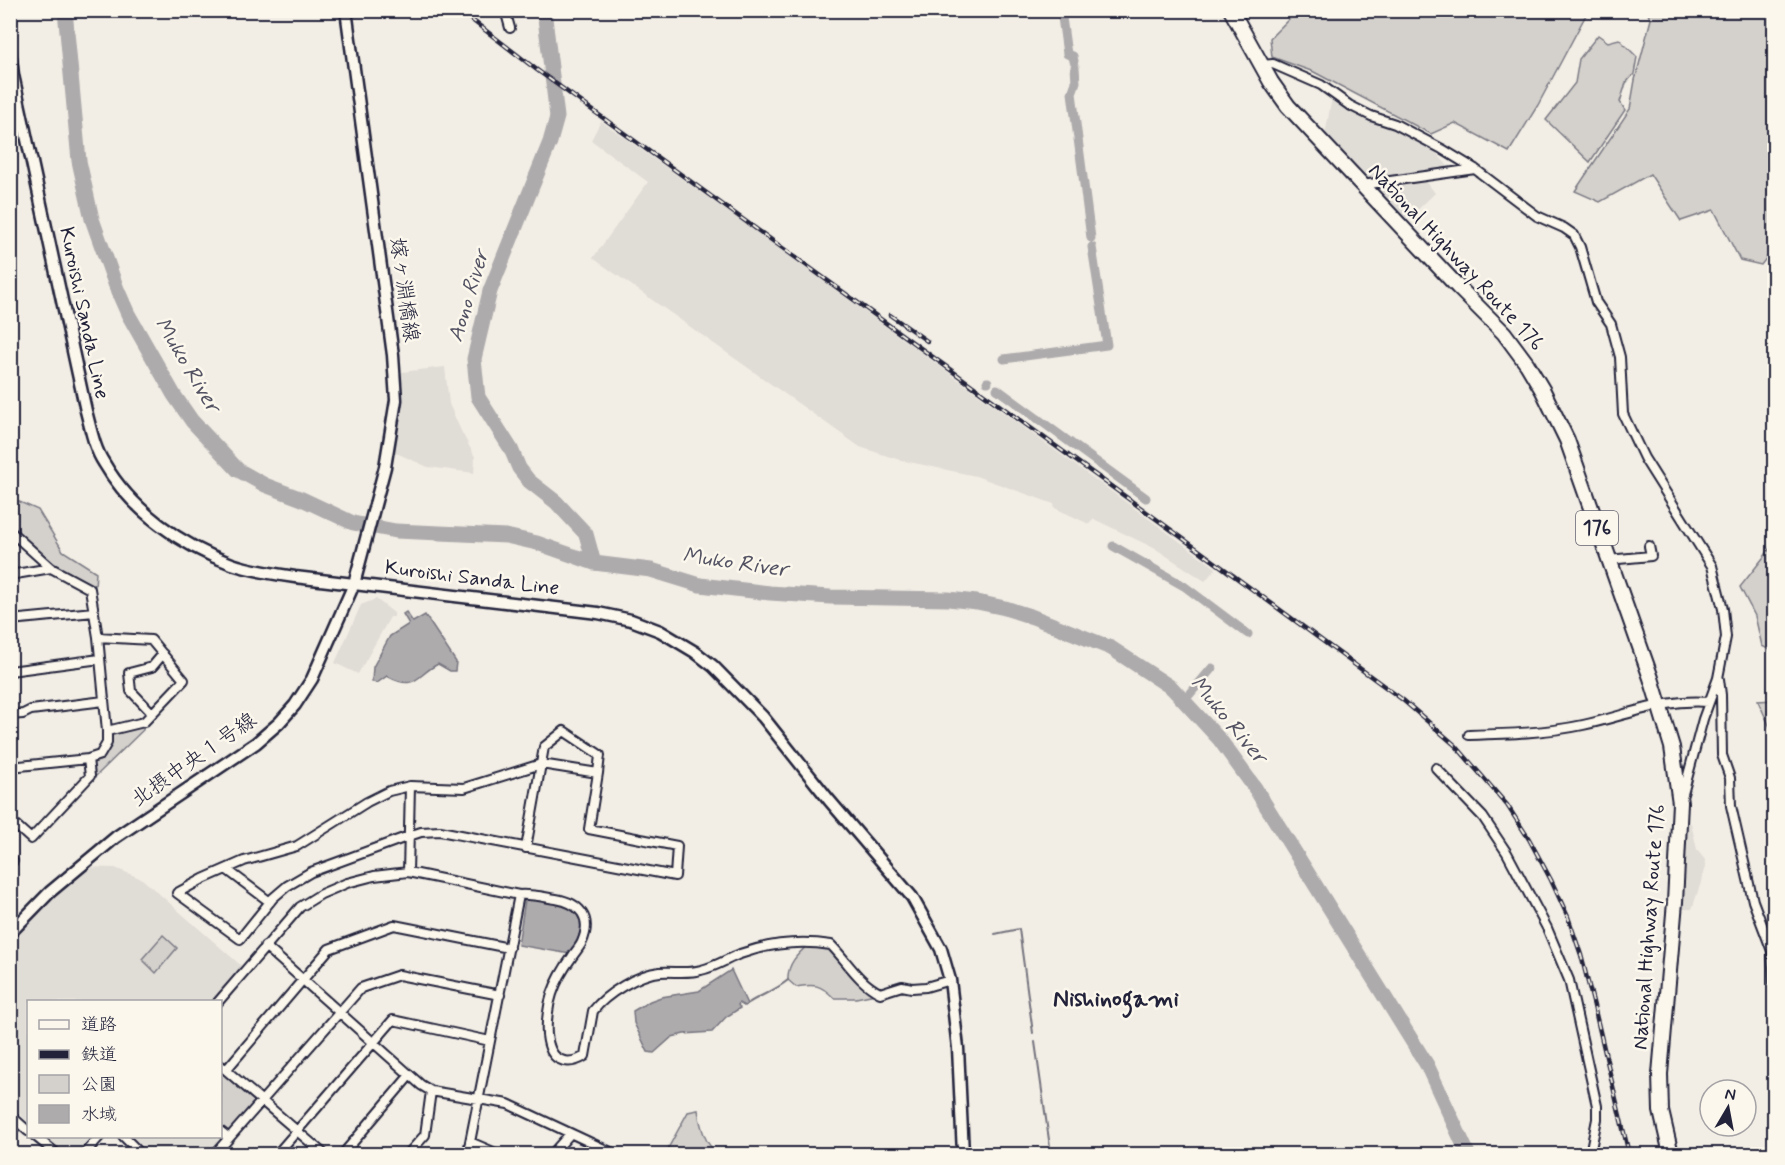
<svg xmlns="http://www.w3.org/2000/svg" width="1785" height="1165" font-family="Mynerve,'Klee One',sans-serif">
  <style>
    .built { fill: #e0dcd6 }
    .green { fill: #d4d1cc; stroke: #7b7a84; stroke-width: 1.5 }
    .water { fill: #aeabad; stroke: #76747f; stroke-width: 1.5 }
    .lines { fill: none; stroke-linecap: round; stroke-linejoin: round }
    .stream { stroke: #76747f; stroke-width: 2 }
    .canal { stroke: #aeabad; stroke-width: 9 }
    .river { stroke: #aeabad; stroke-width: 15 }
    .street-casing { stroke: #22223b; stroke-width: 12 }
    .secondary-casing { stroke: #22223b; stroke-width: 15 }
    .highway-casing { stroke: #22223b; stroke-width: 18 }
    .street { stroke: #fbf7ec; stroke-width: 8 }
    .secondary { stroke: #fbf7ec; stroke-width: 10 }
    .highway { stroke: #fbf7ec; stroke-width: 14 }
    .rail-casing { stroke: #22223b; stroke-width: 4.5 }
    .rail { stroke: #fbf7ec; stroke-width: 2; stroke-dasharray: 7; stroke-linecap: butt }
    .labels { text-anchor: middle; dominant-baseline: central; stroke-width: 5; stroke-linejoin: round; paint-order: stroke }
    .shield { fill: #fbf7ec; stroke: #636270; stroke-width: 1.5 }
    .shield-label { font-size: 20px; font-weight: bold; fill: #22223b }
    .street-label { font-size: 21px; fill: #22223b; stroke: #fbf7ec }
    .water-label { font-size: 22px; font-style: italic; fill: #535263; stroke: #fbf7ec }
    .quarter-label { font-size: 24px; font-weight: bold; fill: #22223b; stroke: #fbf7ec }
  </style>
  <rect width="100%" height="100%" fill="#f2eee5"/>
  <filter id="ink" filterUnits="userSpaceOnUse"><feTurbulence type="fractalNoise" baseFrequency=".0167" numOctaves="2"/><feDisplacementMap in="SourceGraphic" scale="12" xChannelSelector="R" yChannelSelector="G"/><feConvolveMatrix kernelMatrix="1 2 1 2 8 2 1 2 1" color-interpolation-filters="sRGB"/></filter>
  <g filter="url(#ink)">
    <path class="built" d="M 1332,98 L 1345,105 L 1391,125 L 1430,146 L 1447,165 L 1448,171 L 1370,182 L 1325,135 Z
      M 601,121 L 752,229 L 1216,568 L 1205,581 L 1156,549 L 1094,519 L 1089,524 L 1055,508 L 1054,504 L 976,476 L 900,460 L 860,447 L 593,258 L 648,182 L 591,140 Z
      M 1424,179 L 1435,193 L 1407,220 L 1373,186 Z
      M 445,367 L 449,404 L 461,431 L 475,457 L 474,473 L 428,467 L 394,452 L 401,402 L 402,372 Z
      M 376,599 L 394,613 L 394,617 L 390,617 L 358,674 L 335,663 L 361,605 Z
      M 1688,822 L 1691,823 L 1697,850 L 1705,860 L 1706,867 L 1692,909 L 1682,909 Z
      M 80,867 L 115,868 L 142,879 L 245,969 L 218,1001 L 28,1002 L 28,1122 L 11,1105 L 10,944 L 37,906 Z
      M 215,1136 L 220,1140 L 207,1154 L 153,1154 L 132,1137 Z
      M 45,1137 L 96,1137 L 74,1154 L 65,1154 Z"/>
    <path class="green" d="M 1301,11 L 1301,10 L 1588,11 L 1538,105 L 1509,152 L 1455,123 L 1431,134 L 1314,72 L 1272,57 L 1270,38 L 1295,13 Z
      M 1646,11 L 1774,11 L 1774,248 L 1761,265 L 1740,260 L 1714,210 L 1681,221 L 1650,174 L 1600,202 L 1575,191 L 1630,109 L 1635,80 L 1651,19 Z
      M 1598,35 L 1608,42 L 1619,39 L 1637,57 L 1634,74 L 1626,83 L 1620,102 L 1625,110 L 1590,162 L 1546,120 L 1575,83 L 1579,59 Z
      M 10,493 L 15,500 L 38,510 L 63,551 L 96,572 L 95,587 L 53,563 L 11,526 Z
      M 1774,541 L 1774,652 L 1762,646 L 1755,616 L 1740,587 L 1767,553 Z
      M 1774,700 L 1774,736 L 1758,701 Z
      M 144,725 L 143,730 L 95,777 L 92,776 L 91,761 L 101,757 L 109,732 Z
      M 163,935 L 177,948 L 156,973 L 142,959 Z
      M 811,942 L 831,945 L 880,993 L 856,998 L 834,998 C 820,984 815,984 796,987 L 788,980 C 787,963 799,953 811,942 Z
      M 220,1070 L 262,1101 L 229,1138 L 221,1131 Z
      M 698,1110 C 699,1121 704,1139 711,1147 C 713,1150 716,1152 717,1154 L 665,1154 L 688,1112 Z"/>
    <path class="water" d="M 406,612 L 413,622 L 425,615 L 456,662 L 455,671 L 450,671 L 438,664 C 416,675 417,692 387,676 L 377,683 L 372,682 L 373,667 L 390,636 L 409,624 L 403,614 Z
      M 530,897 C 542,900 557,900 568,905 C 590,915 580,939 570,954 L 518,945 L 525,900 Z
      M 731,970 L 747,1004 L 744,1006 L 739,1003 L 738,1005 L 740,1008 L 726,1017 L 712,1032 L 684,1034 L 672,1037 L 654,1053 L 648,1052 L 634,1023 L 633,1011 L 650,1001 L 661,997 L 699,991 Z"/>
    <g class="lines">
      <path class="stream" d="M 995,934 L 1019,929 L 1033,1033
        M 747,1004 C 760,995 775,991 788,980
        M 1035,1042 L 1051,1154"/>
      <path class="canal" d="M 1061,10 L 1067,54 L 1073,56 L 1074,61
        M 1075,67 L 1076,82 L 1072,93 L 1091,238
        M 1004,359 L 1107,345 L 1092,247
        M 987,382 L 988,382
        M 997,389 L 1146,498
        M 1113,546 L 1184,586 L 1248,634
        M 1184,701 L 1212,668"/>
      <path class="river" d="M 65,10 L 79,161 L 92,219 L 117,289 L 128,314 L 174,395 L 192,421 L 238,470 L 265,485 L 302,499 L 353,523 L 396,531 L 506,536 L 537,543 L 594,563 L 651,570 L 700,585 L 770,593 L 830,597 L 948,599 L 977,602 L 1005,608 L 1033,617 L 1111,648 L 1172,688 L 1220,740 L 1255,788 L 1427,1065 L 1468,1154
        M 544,10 L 557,117 L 550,142 L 490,291 L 474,359 L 478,397 L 511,449 L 519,468 L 529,481 L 556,502 L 586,534 L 594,563"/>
      <g class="street-casing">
        <path id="street" d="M 505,10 L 510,28
          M 1261,65 L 1273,64 L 1321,85 L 1349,105 L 1371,116 L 1395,124 L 1442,149 L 1475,169 L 1537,216 L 1564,228 L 1574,235 L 1580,247 L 1596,302 L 1611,324 L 1620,357 L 1623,414 L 1644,458 L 1712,566 L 1723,609 L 1726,637 L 1718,678 L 1703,719 L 1683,794
          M 1362,185 L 1475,169
          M 10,531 L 51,568 L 90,589 L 98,637 L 151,640 L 184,680 L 144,722 L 107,731 L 107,743 L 100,755 L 88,759 L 90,776 L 31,839 L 10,820
          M 1608,560 L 1651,556 L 1649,546
          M 10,575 L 51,568
          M 10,620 L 94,612
          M 98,637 L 107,731
          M 10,671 L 100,659
          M 1719,679 L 1721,695 L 1722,755 L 1730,778 L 1731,806 L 1753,901 L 1772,951 L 1774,983
          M 152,713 L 131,691 L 129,673 L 152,667 L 163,654
          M 10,715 L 23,714 L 31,710 L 104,701
          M 1469,735 C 1507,734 1546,733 1583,725 C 1626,716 1663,698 1709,702
          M 541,764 L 598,773 L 589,829 L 677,846 L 675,876 L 440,831 L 421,832 L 409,836 L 311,872 L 287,886 L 273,898 L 240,939 L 177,893 L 203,879 L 244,861 L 297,846 L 367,802 L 389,791 L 410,786 L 464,788 Z
          M 10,767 L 88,759
          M 1436,768 L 1483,817 L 1507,853 L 1547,928 L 1569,980 L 1597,1106 L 1597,1119 L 1590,1154
          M 526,848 L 544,747 L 564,731 L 600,755 L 598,773
          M 10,859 L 13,861 L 10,864
          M 226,869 L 270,902
          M 408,872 L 410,786
          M 519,895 C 532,894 543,897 556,899 C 579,903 593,917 582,942 C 580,947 575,952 572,957 C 564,968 556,982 552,994 C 548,1006 546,1023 547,1035 C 548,1044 551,1055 559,1059 C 568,1064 577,1061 585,1056 L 593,1011 C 606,994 638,974 660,972 C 673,971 688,974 701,970 C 715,967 727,959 740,954 C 771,943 799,940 831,945 C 848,962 858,982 880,993 L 902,986 L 912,988 L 926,987 L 950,980
          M 265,946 L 421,1085 L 431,1091 L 508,1104 L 615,1154
          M 218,1002 L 300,907 L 321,894 L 347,883 L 374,876 L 408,872 L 519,895 L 469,1147 L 466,1154
          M 220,1065 L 324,1154
          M 226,1070 L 329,949 L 394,925 L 509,948
          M 10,1115 L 28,1131
          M 220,1131 L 229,1138
          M 35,1136 L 57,1154
          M 123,1136 L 141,1154
          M 470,1142 L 498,1154
          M 84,1154 L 100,1136
          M 215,1154 L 361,988 L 399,975 L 500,995
          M 277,1154 L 393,1020 L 490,1041
          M 343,1154 L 410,1075
          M 408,1154 L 425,1135 L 431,1091
          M 552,1154 L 570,1134"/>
      </g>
      <g class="secondary-casing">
        <path id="secondary" d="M 10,51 L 13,75 L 86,411 C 91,429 94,448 104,463 C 131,510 182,546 232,564 C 253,571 274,574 295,577 L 598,613 L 631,620 L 660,631 L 695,652 L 713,666 L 763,717 L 829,800 L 912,897 L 941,949 L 950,980 L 958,1048 L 963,1154
          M 10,933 L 50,892 L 116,837 L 256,743 L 279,723 L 295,705 L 312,679 L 354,584 L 385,467 L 396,400 L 393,355 L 346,10"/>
      </g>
      <g class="highway-casing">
        <path id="highway" d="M 1231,10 L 1271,82 L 1288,106 L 1458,287 L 1504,333 L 1527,364 L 1543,391 L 1567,440 L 1651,678 L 1672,747 L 1680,803 L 1675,902 L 1660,1074 L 1661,1111 L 1671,1154"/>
      </g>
      <use href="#street" class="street"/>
      <use href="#secondary" class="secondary"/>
      <use href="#highway" class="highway"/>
      <g class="rail-casing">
        <path id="rail" d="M 459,10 L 537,70 L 1170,529 L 1403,700 L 1456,746 L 1507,805 L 1529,839 L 1551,880 L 1568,917 L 1581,955 L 1593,1002 L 1629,1154
          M 890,315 L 927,341"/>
      </g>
      <use href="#rail" class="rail"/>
    </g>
  </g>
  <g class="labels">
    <rect class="shield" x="1576" y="511" width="42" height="34" rx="4.5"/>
    <g class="shield-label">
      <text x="1597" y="528">176</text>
    </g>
    <g class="street-label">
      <text transform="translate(1456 257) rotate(47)">National Highway Route 176</text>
      <text transform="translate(404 290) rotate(82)">嫁ヶ淵橋線</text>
      <text transform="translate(84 313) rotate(78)">Kuroishi Sanda Line</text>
      <text transform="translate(472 578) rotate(7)">Kuroishi Sanda Line</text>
      <text transform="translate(194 760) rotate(-35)">北摂中央１号線</text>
      <text transform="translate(1649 927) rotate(-86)">National Highway Route 176</text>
    </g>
    <g class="water-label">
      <text transform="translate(469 296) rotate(-73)">Aono River</text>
      <text transform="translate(187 365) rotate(59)">Muko River</text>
      <text transform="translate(735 563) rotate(8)">Muko River</text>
      <text transform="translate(1228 720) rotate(50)">Muko River</text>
    </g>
    <g class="quarter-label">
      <text x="1116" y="999">Nishinogami</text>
    </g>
  </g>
  <rect width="1785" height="1165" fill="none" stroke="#fbf7ec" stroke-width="36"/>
  <rect x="18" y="18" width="1749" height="1129" fill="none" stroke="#22223b" stroke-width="2" filter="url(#ink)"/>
  <rect x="27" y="1000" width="195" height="138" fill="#fbf7ec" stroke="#a4a2a5" stroke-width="1.5"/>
  <rect x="39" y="1020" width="30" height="9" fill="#fbf7ec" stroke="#a4a2a5" stroke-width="1.5"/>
  <text x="81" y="1030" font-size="18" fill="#22223b">道路</text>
  <rect x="39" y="1050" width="30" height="9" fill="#22223b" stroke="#a4a2a5" stroke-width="1.5"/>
  <text x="81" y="1060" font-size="18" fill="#22223b">鉄道</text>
  <rect x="39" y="1075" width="30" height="18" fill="#d4d1cc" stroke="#a4a2a5" stroke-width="1.5"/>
  <text x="81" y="1090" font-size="18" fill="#22223b">公園</text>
  <rect x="39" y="1105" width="30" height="18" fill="#aeabad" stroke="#a4a2a5" stroke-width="1.5"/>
  <text x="81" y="1120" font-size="18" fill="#22223b">水域</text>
  <g transform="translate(1728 1108) rotate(10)"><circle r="28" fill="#fbf7ec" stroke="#a4a2a5" stroke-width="1.5"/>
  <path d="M0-4.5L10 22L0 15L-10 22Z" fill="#22223b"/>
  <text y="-9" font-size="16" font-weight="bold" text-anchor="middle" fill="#22223b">N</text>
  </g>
</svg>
